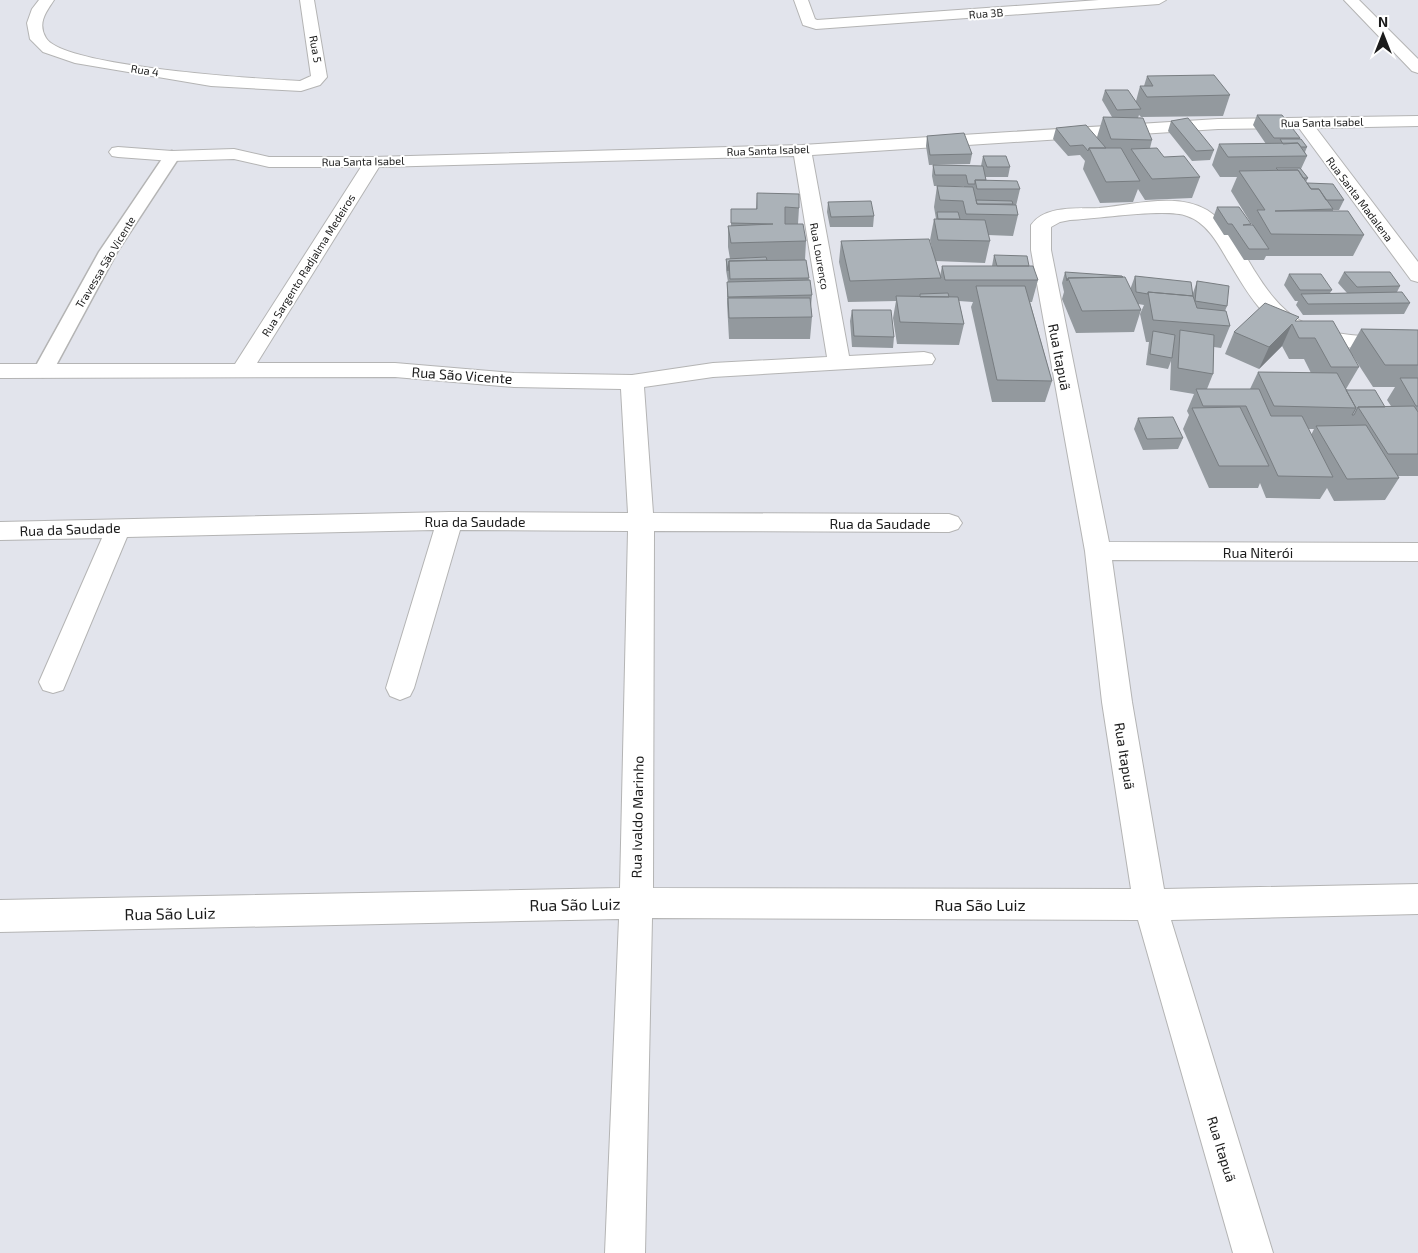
<svg xmlns="http://www.w3.org/2000/svg" width="1418" height="1253" font-family="'Exo 2',sans-serif">
  <style>
    .lines { fill: none; stroke-linecap: round; stroke-linejoin: round }
    .service-casing { stroke: #b4b4b4; stroke-width: 3 }
    .minor-casing { stroke: #b4b4b4; stroke-width: 2 }
    .service { fill: #fff; fill-rule: evenodd }
    .minor { fill: #fff; fill-rule: evenodd }
    .wall { fill: #93999e; fill-rule: evenodd }
    .shaded-wall { fill: #787d81 }
    .building { fill: #abb2b8; stroke: #787d81 }
    .labels { text-anchor: middle; dominant-baseline: central; stroke-width: 4; stroke-linejoin: round; paint-order: stroke }
    .far-street-label { font-size: 11px; fill: #1b1b1b; stroke: #fff }
    .street-label { font-size: 14px; fill: #1b1b1b; stroke: #fff }
    .near-street-label { font-size: 16px; fill: #1b1b1b; stroke: #fff }
  </style>
  <rect width="100%" height="100%" fill="#e2e4ec"/>
  <g class="lines">
    <g class="service-casing">
      <path id="service" d="M 172,151 L 180,156 L 117,252 L 53,371 L 50,375 L 43,377 L 36,375 L 33,371 L 99,252 L 166,153 Z"/>
    </g>
    <g class="minor-casing">
      <path id="minor" d="M 39,0 L 54,0 C 46,12 37,23 46,38 C 63,67 261,79 300,81 L 311,76 L 300,0 L 314,0 L 327,77 L 320,85 L 301,91 L 211,86 L 75,63 L 43,52 L 30,39 L 27,23 L 32,9 Z
        M 794,0 L 808,0 L 815,19 L 817,20 L 1099,0 L 1166,0 L 1159,4 L 816,29 L 803,25 Z
        M 1344,0 L 1359,0 L 1418,59 L 1418,73 L 1412,71 Z
        M 1418,116 L 1418,126 L 1316,128 L 1418,262 L 1418,282 L 1411,280 L 1299,128 L 1218,129 L 812,155 L 849,356 L 924,352 L 932,354 L 935,359 L 932,364 L 713,377 L 644,387 L 653,513 L 949,514 L 958,517 L 962,523 L 958,529 L 949,532 L 654,531 L 653,888 L 1131,889 L 1102,702 L 1085,551 L 1031,250 L 1031,225 C 1045,205 1077,209 1099,208 C 1132,205 1177,192 1207,210 C 1228,223 1242,250 1254,270 C 1266,289 1279,308 1299,320 C 1335,340 1378,336 1418,336 L 1418,348 C 1366,349 1303,353 1264,313 C 1249,297 1239,278 1227,259 C 1218,243 1206,222 1187,216 C 1166,208 1097,219 1070,220 L 1060,222 L 1051,227 L 1051,250 L 1109,542 L 1418,543 L 1418,561 L 1112,560 L 1132,702 L 1164,889 L 1418,884 L 1418,914 L 1171,920 L 1273,1253 L 1233,1253 L 1138,920 L 652,918 L 645,1253 L 605,1253 L 619,919 L 0,932 L 0,900 L 620,888 L 628,531 L 460,530 L 414,688 L 410,696 L 400,700 L 390,696 L 386,688 L 434,530 L 127,537 L 63,690 L 53,693 L 43,690 L 39,682 L 102,538 L 0,540 L 0,522 L 450,512 L 628,513 L 621,389 L 514,387 L 395,377 L 0,378 L 0,364 L 235,364 L 361,167 L 269,167 L 234,159 L 172,161 L 118,157 L 112,156 L 109,152 L 112,148 L 118,147 L 172,151 L 234,149 L 269,157 L 373,157 L 802,145 L 1218,119 ZM 794,156 L 827,357 L 713,363 L 632,375 L 514,373 L 395,363 L 257,363 L 379,167 Z"/>
    </g>
    <use href="#service" class="service"/>
    <use href="#minor" class="minor"/>
  </g>
  <path class="wall" d="M 1147,76 L 1230,95 L 1223,116 L 1141,117 L 1139,115 L 1138,118 L 1152,140 L 1150,148 L 1164,157 L 1200,177 L 1192,198 L 1145,200 L 1138,189 L 1133,202 L 1100,203 L 1083,169 L 1085,161 L 1080,155 L 1068,156 L 1053,139 L 1056,128 L 1098,139 L 1097,137 L 1103,117 L 1112,117 L 1102,100 L 1105,90 L 1136,101 L 1140,86 L 1144,86 Z
    M 1257,115 L 1300,138 L 1300,139 L 1307,147 L 1305,152 L 1307,156 L 1301,169 L 1308,178 L 1306,182 L 1307,183 L 1344,200 L 1339,210 L 1333,210 L 1333,211 L 1364,235 L 1353,256 L 1266,256 L 1264,260 L 1244,260 L 1228,235 L 1224,235 L 1213,218 L 1217,207 L 1251,224 L 1250,225 L 1252,225 L 1231,191 L 1237,177 L 1220,177 L 1212,165 L 1219,144 L 1266,144 L 1253,125 Z
    M 1171,121 L 1214,150 L 1210,160 L 1192,161 L 1168,131 Z
    M 927,136 L 972,154 L 970,164 L 929,165 L 926,146 Z
    M 983,156 L 1010,167 L 1008,177 L 986,177 L 986,180 L 1020,189 L 1016,206 L 1018,215 L 1013,236 L 988,235 L 990,241 L 985,263 L 936,261 L 940,276 L 942,266 L 992,266 L 994,255 L 1029,266 L 1038,280 L 1032,302 L 1030,302 L 1052,381 L 1045,402 L 992,402 L 971,307 L 973,302 L 959,301 L 964,324 L 959,345 L 897,344 L 893,318 L 896,301 L 848,302 L 839,262 L 841,241 L 932,248 L 930,240 L 934,219 L 936,219 L 934,207 L 937,186 L 964,187 L 964,186 L 934,186 L 932,176 L 933,165 L 981,166 Z
    M 757,193 L 799,208 L 798,224 L 806,241 L 805,260 L 812,295 L 811,307 L 812,317 L 810,339 L 729,339 L 727,303 L 727,282 L 728,282 L 726,270 L 726,259 L 730,259 L 728,247 L 728,226 L 731,226 L 731,209 L 756,209 Z
    M 828,202 L 874,216 L 873,227 L 830,227 L 827,212 Z
    M 1065,272 L 1131,289 L 1131,287 L 1135,276 L 1193,293 L 1197,281 L 1227,306 L 1225,311 L 1230,326 L 1221,348 L 1214,347 L 1213,374 L 1207,389 L 1250,389 L 1258,372 L 1311,373 L 1304,359 L 1289,359 L 1282,346 L 1259,369 L 1225,354 L 1234,332 L 1297,321 L 1359,367 L 1346,389 L 1385,407 L 1391,406 L 1387,400 L 1395,387 L 1373,387 L 1349,350 L 1361,329 L 1418,330 L 1418,476 L 1398,476 L 1399,478 L 1385,500 L 1334,501 L 1327,488 L 1320,499 L 1266,498 L 1260,483 L 1258,488 L 1209,488 L 1183,429 L 1189,415 L 1187,411 L 1194,394 L 1170,390 L 1171,361 L 1168,369 L 1146,365 L 1149,342 L 1146,342 L 1140,314 L 1144,305 L 1138,304 L 1141,310 L 1134,332 L 1076,333 L 1062,299 L 1064,292 L 1062,283 ZM 1309,429 L 1314,429 L 1311,435 Z
    M 1344,272 L 1400,286 L 1397,292 L 1410,303 L 1404,314 L 1303,315 L 1296,305 L 1298,301 L 1295,301 L 1284,285 L 1289,274 L 1332,290 L 1330,293 L 1347,293 L 1338,283 Z
    M 852,310 L 894,337 L 893,348 L 852,347 L 850,321 Z
    M 1138,418 L 1183,438 L 1178,449 L 1143,450 L 1134,429 Z"/>
  <path class="shaded-wall" d="M 1292,324 L 1282,346 L 1259,369 L 1269,347 Z"/>
  <path class="building" d="M 1214,75 L 1230,95 L 1147,97 L 1140,86 L 1153,86 L 1147,76 Z
    M 1105,90 L 1128,90 L 1141,109 L 1117,110 Z
    M 1257,115 L 1282,115 L 1300,138 L 1274,138 Z
    M 1103,117 L 1143,118 L 1152,140 L 1111,139 Z
    M 1188,118 L 1214,150 L 1196,151 L 1171,121 Z
    M 1086,125 L 1106,148 L 1089,148 L 1088,151 L 1083,145 L 1070,146 L 1056,128 Z
    M 964,133 L 972,154 L 930,155 L 927,136 Z
    M 1280,139 L 1301,139 L 1307,147 L 1301,147 L 1298,143 L 1283,144 Z
    M 1298,143 L 1307,156 L 1228,157 L 1219,144 Z
    M 1089,148 L 1121,148 L 1140,181 L 1106,182 Z
    M 1157,148 L 1164,157 L 1184,156 L 1200,177 L 1152,179 L 1131,149 Z
    M 983,156 L 1006,156 L 1010,167 L 987,167 Z
    M 933,165 L 983,166 L 986,180 L 975,180 L 975,184 L 968,184 L 966,175 L 935,175 Z
    M 1276,168 L 1300,168 L 1308,178 L 1303,178 L 1298,170 L 1278,170 Z
    M 1298,170 L 1311,189 L 1319,189 L 1333,209 L 1275,211 L 1348,211 L 1364,235 L 1271,234 L 1257,210 L 1265,210 L 1239,171 Z
    M 975,180 L 1017,181 L 1020,189 L 977,189 Z
    M 1307,183 L 1333,184 L 1344,200 L 1326,200 L 1319,189 L 1311,189 Z
    M 937,186 L 973,187 L 977,204 L 1016,205 L 1018,215 L 966,214 L 963,201 L 940,200 Z
    M 757,193 L 799,194 L 799,208 L 785,207 L 785,224 L 803,224 L 806,241 L 731,243 L 728,226 L 773,224 L 731,223 L 731,209 L 757,209 Z
    M 976,200 L 1012,201 L 1013,204 L 977,204 Z
    M 871,201 L 874,216 L 831,217 L 828,202 Z
    M 1217,207 L 1239,207 L 1251,224 L 1243,225 L 1253,225 L 1269,249 L 1249,249 L 1232,224 L 1228,224 Z
    M 937,212 L 958,212 L 960,219 L 938,219 Z
    M 934,219 L 985,220 L 990,241 L 938,240 Z
    M 929,239 L 941,278 L 850,281 L 841,241 Z
    M 994,255 L 1027,256 L 1029,266 L 997,266 Z
    M 766,257 L 767,260 L 729,261 L 728,271 L 726,259 Z
    M 806,260 L 809,278 L 730,279 L 729,261 Z
    M 942,266 L 1033,266 L 1038,280 L 945,280 Z
    M 1065,272 L 1122,276 L 1123,277 L 1068,278 L 1067,281 Z
    M 1344,272 L 1390,272 L 1400,286 L 1357,287 Z
    M 1289,274 L 1321,274 L 1332,290 L 1300,290 Z
    M 1135,276 L 1191,282 L 1193,296 L 1148,292 L 1148,294 L 1136,292 Z
    M 1125,277 L 1141,310 L 1082,311 L 1068,278 Z
    M 810,280 L 812,295 L 728,297 L 727,282 Z
    M 1197,281 L 1229,286 L 1227,306 L 1195,301 Z
    M 976,286 L 1025,286 L 1052,381 L 997,380 Z
    M 1148,292 L 1193,296 L 1197,308 L 1226,311 L 1230,326 L 1153,320 Z
    M 1402,292 L 1410,303 L 1308,304 L 1301,294 Z
    M 948,293 L 949,297 L 920,297 L 920,294 Z
    M 896,296 L 958,297 L 964,324 L 900,322 Z
    M 728,298 L 810,298 L 812,317 L 729,318 Z
    M 1265,303 L 1299,317 L 1295,321 L 1333,321 L 1359,367 L 1331,367 L 1315,338 L 1299,338 L 1292,324 L 1269,347 L 1234,332 Z
    M 852,310 L 891,310 L 894,337 L 854,336 Z
    M 1361,329 L 1418,330 L 1418,365 L 1385,365 Z
    M 1180,330 L 1214,335 L 1213,374 L 1178,368 Z
    M 1153,331 L 1175,335 L 1172,358 L 1150,354 Z
    M 1258,372 L 1337,373 L 1356,408 L 1274,406 Z
    M 1400,378 L 1418,378 L 1418,406 L 1416,406 Z
    M 1196,389 L 1259,389 L 1271,416 L 1302,416 L 1333,477 L 1278,476 L 1246,406 L 1203,406 Z
    M 1346,390 L 1375,390 L 1385,407 L 1358,407 L 1354,415 L 1352,415 L 1356,408 Z
    M 1414,406 L 1418,412 L 1418,454 L 1388,454 L 1358,407 Z
    M 1240,407 L 1269,466 L 1219,466 L 1192,408 Z
    M 1173,417 L 1183,438 L 1147,439 L 1138,418 Z
    M 1366,425 L 1399,478 L 1347,479 L 1316,426 Z"/>
  <g class="labels">
    <g class="far-street-label">
      <text transform="translate(986 13) rotate(-4)">Rua 3B</text>
      <text transform="translate(316 49) rotate(80)">Rua 5</text>
      <text transform="translate(145 70) rotate(9)">Rua 4</text>
      <text transform="translate(1322 122) rotate(-1)">Rua Santa Isabel</text>
      <text transform="translate(768 150) rotate(-2)">Rua Santa Isabel</text>
      <text transform="translate(363 161) rotate(-1)">Rua Santa Isabel</text>
      <text transform="translate(1360 199) rotate(53)">Rua Santa Madalena</text>
      <text transform="translate(820 256) rotate(80)">Rua Lourenço</text>
      <text transform="translate(105 262) rotate(-59)">Travessa São Vicente</text>
      <text transform="translate(308 265) rotate(-58)">Rua Sargento Radjalma Medeiros</text>
    </g>
    <g class="street-label">
      <text transform="translate(1060 357) rotate(79)">Rua Itapuã</text>
      <text transform="translate(462 375) rotate(4)">Rua São Vicente</text>
      <text x="475" y="521">Rua da Saudade</text>
      <text x="880" y="523">Rua da Saudade</text>
      <text transform="translate(70 529) rotate(-2)">Rua da Saudade</text>
      <text x="1258" y="552">Rua Niterói</text>
      <text transform="translate(1125 756) rotate(81)">Rua Itapuã</text>
      <text transform="translate(637 817) rotate(-89)">Rua Ivaldo Marinho</text>
      <text transform="translate(1222 1149) rotate(73)">Rua Itapuã</text>
    </g>
    <g class="near-street-label">
      <text transform="translate(575 904) rotate(-1)">Rua São Luiz</text>
      <text x="980" y="904">Rua São Luiz</text>
      <text transform="translate(170 913) rotate(-1)">Rua São Luiz</text>
    </g>
  </g>
  <g transform="translate(1383 35)" stroke="#ffffff" stroke-width="4" paint-order="stroke">
  <path d="M0-4L9 19L0 12L-9 19Z" fill="#1b1b1b"/>
  <text y="-8" font-size="14" font-weight="bold" text-anchor="middle" fill="#1b1b1b">N</text>
  </g>
</svg>
